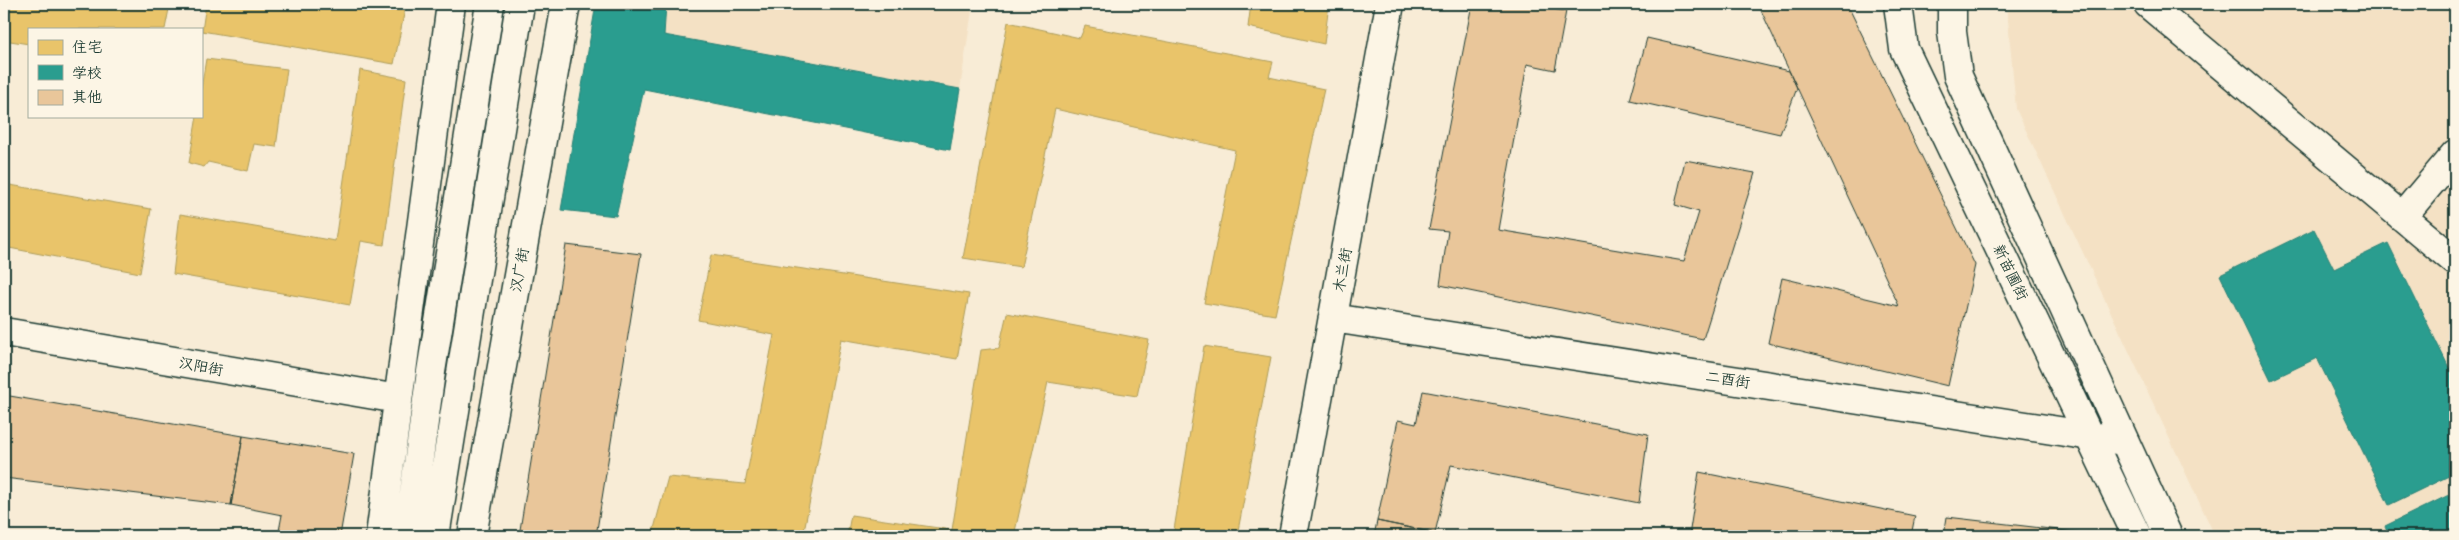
<svg xmlns="http://www.w3.org/2000/svg" width="2459" height="540" font-family="'Patrick Hand','LXGW WenKai TC',sans-serif">
  <style>
    .built { fill: #f4e1c4 }
    .homes { fill: #e9c46a; stroke: #ac9c5a }
    .schools { fill: #2a9d8f; stroke: #278074 }
    .building { fill: #e9c69a; stroke: #1f3d34 }
    .lines { fill: none; stroke-linecap: round; stroke-linejoin: round }
    .minor-casing { stroke: #1f3d34; stroke-width: 31 }
    .tertiary-casing { stroke: #1f3d34; stroke-width: 31 }
    .secondary-casing { stroke: #1f3d34; stroke-width: 31 }
    .minor { stroke: #fcf5e5; stroke-width: 28 }
    .tertiary { stroke: #fcf5e5; stroke-width: 28 }
    .secondary { stroke: #fcf5e5; stroke-width: 28 }
    .labels { text-anchor: middle; dominant-baseline: central; stroke-width: 5; stroke-linejoin: round; paint-order: stroke }
    .street-label { font-size: 15px; fill: #1f3d34; stroke: #fcf5e5 }
  </style>
  <rect width="100%" height="100%" fill="#f8ecd6"/>
  <filter id="ink" filterUnits="userSpaceOnUse"><feTurbulence type="fractalNoise" baseFrequency=".02" numOctaves="2"/><feDisplacementMap in="SourceGraphic" scale="10" xChannelSelector="R" yChannelSelector="G"/><feConvolveMatrix kernelMatrix="1 2 1 2 8 2 1 2 1" color-interpolation-filters="sRGB"/></filter>
  <g filter="url(#ink)">
    <path class="built" d="M 666,4 L 973,4 L 960,89 L 664,35 Z
      M 2012,4 L 2455,4 L 2455,536 L 2215,536 L 2016,109 L 2007,9 Z"/>
    <path class="homes" d="M 4,4 L 170,4 L 165,29 L 29,29 L 29,44 L 4,40 Z
      M 206,4 L 406,4 L 394,64 L 202,31 Z
      M 1251,4 L 1329,4 L 1324,44 L 1248,27 Z
      M 1008,22 L 1080,38 L 1085,26 L 1273,62 L 1269,77 L 1324,89 L 1275,315 L 1204,303 L 1235,150 L 1055,109 L 1021,267 L 963,258 Z
      M 206,59 L 287,69 L 276,147 L 254,144 L 248,171 L 208,162 L 204,167 L 189,163 L 197,116 L 201,116 L 201,89 Z
      M 360,70 L 406,79 L 384,245 L 361,241 L 350,305 L 173,274 L 180,214 L 335,241 Z
      M 4,184 L 151,209 L 140,273 L 4,247 Z
      M 711,255 L 969,294 L 957,359 L 841,339 L 803,536 L 652,536 L 668,477 L 745,484 L 774,335 L 698,320 Z
      M 1007,313 L 1149,340 L 1137,396 L 1048,382 L 1014,536 L 847,536 L 851,515 L 952,530 L 981,350 L 999,348 Z
      M 1204,346 L 1271,357 L 1237,536 L 1173,536 Z"/>
    <path class="schools" d="M 596,4 L 666,4 L 664,35 L 960,89 L 950,150 L 644,89 L 616,216 L 561,210 Z
      M 2314,229 L 2334,269 L 2388,243 L 2455,380 L 2455,473 L 2389,505 L 2317,358 L 2271,380 L 2220,275 Z
      M 2455,492 L 2455,536 L 2390,536 L 2385,526 Z"/>
    <path class="building" d="M 1472,4 L 1514,4 L 1566,11 L 1555,70 L 1527,64 L 1498,230 L 1684,261 L 1699,212 L 1675,205 L 1685,160 L 1755,173 L 1703,339 L 1440,285 L 1448,231 L 1429,229 Z
      M 1758,4 L 1847,4 L 1975,265 L 1948,386 L 1768,343 L 1782,278 L 1899,306 Z
      M 1647,38 L 1789,71 L 1797,88 L 1780,134 L 1630,100 Z
      M 566,245 L 641,254 L 596,536 L 519,536 Z
      M 1423,391 L 1648,434 L 1639,503 L 1451,465 L 1435,533 L 1377,521 L 1398,420 L 1416,424 Z
      M 4,395 L 243,436 L 231,505 L 4,478 Z
      M 243,436 L 354,454 L 340,536 L 278,536 L 282,515 L 231,505 Z
      M 1699,472 L 1915,516 L 1911,536 L 1689,536 Z
      M 1947,517 L 2093,534 L 2094,536 L 1944,536 Z
      M 1377,521 L 1435,533 L 1435,536 L 1374,536 Z"/>
    <g class="lines">
      <g class="minor-casing">
        <path id="minor" d="M 2148,4 L 2455,261
          M 2402,217 L 2455,154"/>
      </g>
      <g class="tertiary-casing">
        <path id="tertiary" d="M 1333,318 L 2123,441
          M 4,332 L 398,399
          M 380,536 L 451,4
          M 408,536 L 431,372 L 490,4
          M 435,536 L 520,4
          M 472,536 L 566,4
          M 1293,536 L 1390,4"/>
      </g>
      <g class="secondary-casing">
        <path id="secondary" d="M 1898,4 L 1904,49 L 2137,536
          M 1952,4 L 1952,32 L 1958,76 L 2168,536"/>
      </g>
      <use href="#minor" class="minor"/>
      <use href="#tertiary" class="tertiary"/>
      <use href="#secondary" class="secondary"/>
    </g>
  </g>
  <g class="labels">
    <g class="street-label">
      <text transform="translate(519 270) rotate(-80)">汉广街</text>
      <text transform="translate(1342 270) rotate(-80)">木兰街</text>
      <text transform="translate(2011 272) rotate(64)">新苗圃街</text>
      <text transform="translate(201 366) rotate(10)">汉阳街</text>
      <text transform="translate(1728 379) rotate(9)">二酉街</text>
    </g>
  </g>
  <rect width="2459" height="540" fill="none" stroke="#fcf5e5" stroke-width="20"/>
  <rect x="10" y="10" width="2439" height="520" fill="none" stroke="#1f3d34" stroke-width="2" filter="url(#ink)"/>
  <rect x="28" y="28" width="175" height="90" fill="#fcf5e5" stroke="#a4ab9e"/>
  <rect x="38" y="40" width="25" height="15" fill="#e9c46a" stroke="#a4ab9e"/>
  <text x="72" y="52" font-size="15" fill="#1f3d34">住宅</text>
  <rect x="38" y="65" width="25" height="15" fill="#2a9d8f" stroke="#a4ab9e"/>
  <text x="72" y="78" font-size="15" fill="#1f3d34">学校</text>
  <rect x="38" y="90" width="25" height="15" fill="#e9c69a" stroke="#a4ab9e"/>
  <text x="72" y="102" font-size="15" fill="#1f3d34">其他</text>
</svg>
